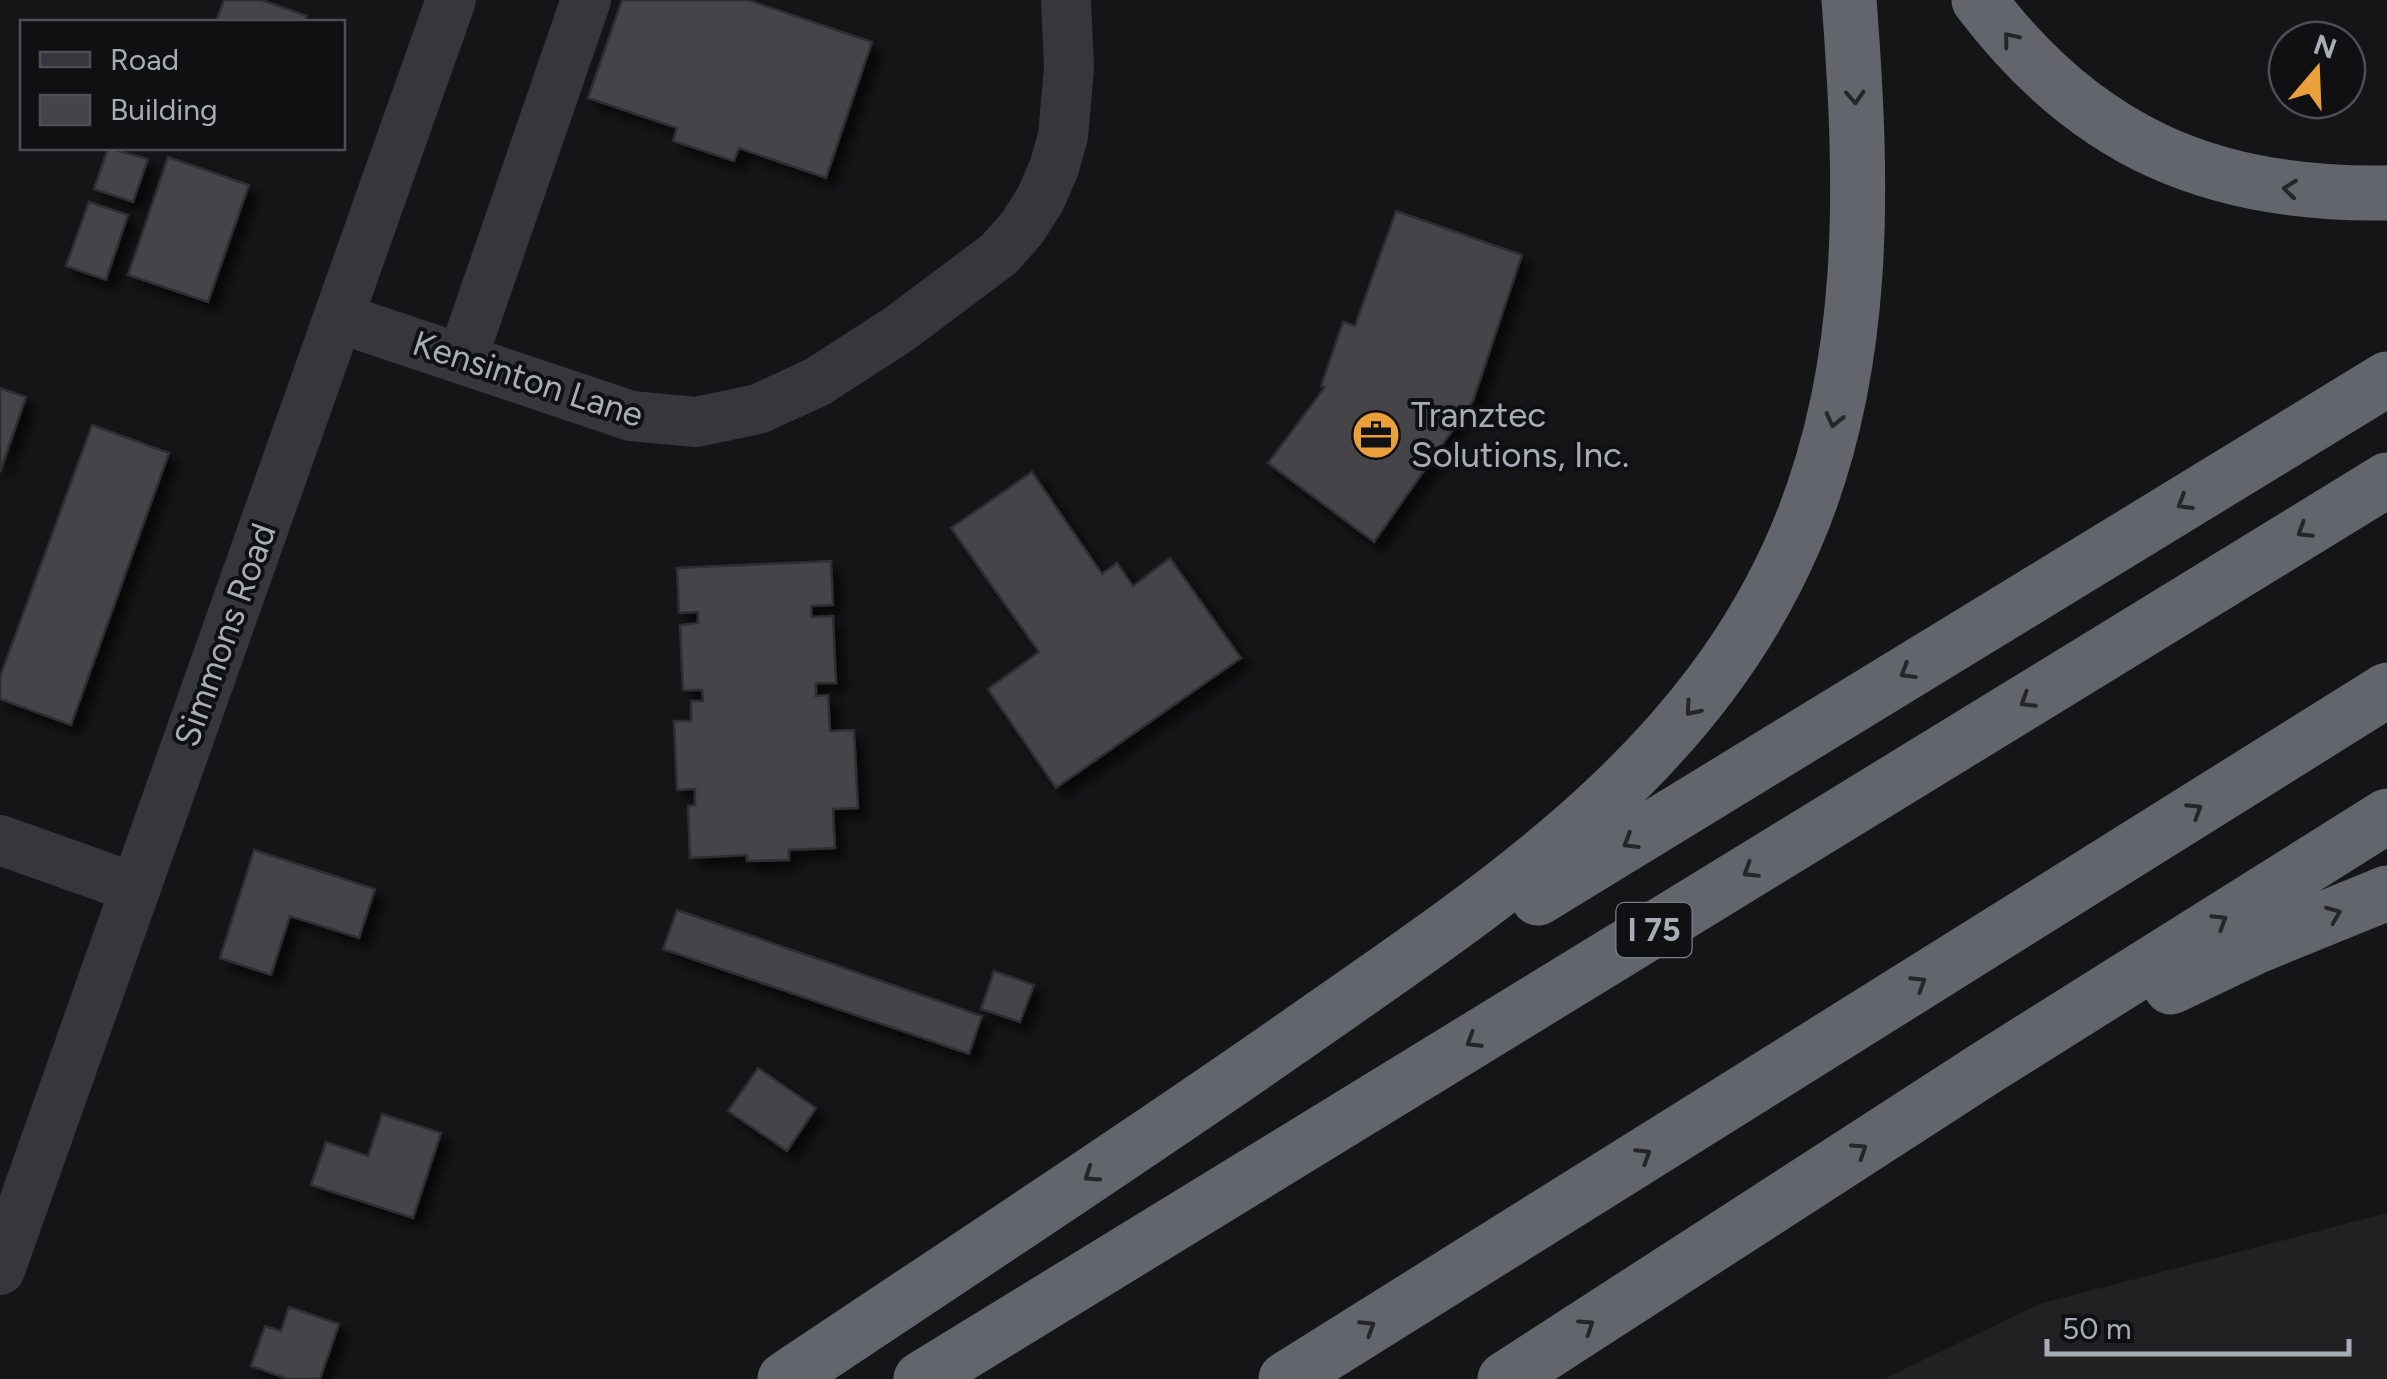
<svg xmlns="http://www.w3.org/2000/svg" width="2387" height="1379" font-family="Figtree,sans-serif">
  <style>
    .built { fill: #212124 }
    .building { fill: #44454a; stroke: #2f2f33; stroke-width: 2.5; filter: url(#shadow) }
    .lines { fill: none; stroke-linecap: round; stroke-linejoin: round }
    .minor { stroke: #36373c; stroke-width: 50 }
    .highway { stroke: #62666c; stroke-width: 55 }
    .oneway { stroke: #242628 }
    .labels { text-anchor: middle; dominant-baseline: central; stroke-width: 8; stroke-linejoin: round; paint-order: stroke }
    .shield { fill: #101012; stroke: #7a7e85; stroke-width: 2.5 }
    .shield-label { font-size: 32px; font-weight: bold; fill: #a7adb6 }
    .street-label { font-size: 35px; fill: #a7adb6; stroke: #101012 }
    .poi-label { font-size: 35px; fill: #a7adb6; stroke: #101012; text-anchor: start }
  </style>
  <defs>
    <filter id="shadow"><feDropShadow dx="9" dy="9" stdDeviation="5" flood-color="#0009"/></filter>
  </defs>
  <rect width="100%" height="100%" fill="#151517"/>
  <path class="built" d="M 2387,1213 L 2387,1379 L 1884,1379 L 2039,1304 Z"/>
  <path class="building" d="M 224,0 L 261,0 L 307,16 L 304,22 L 216,22 Z
    M 622,0 L 748,0 L 872,42 L 826,178 L 739,148 L 734,161 L 673,141 L 677,128 L 588,98 Z
    M 108,148 L 148,159 L 133,202 L 94,189 Z
    M 168,157 L 249,185 L 208,302 L 128,275 Z
    M 89,202 L 128,215 L 106,280 L 66,266 Z
    M 1396,211 L 1522,255 L 1473,401 L 1374,542 L 1268,463 L 1325,387 L 1321,386 L 1343,322 L 1355,326 Z
    M 0,388 L 26,397 L 0,472 Z
    M 92,425 L 169,453 L 71,725 L 0,699 L 0,677 Z
    M 1032,472 L 1102,574 L 1117,563 L 1133,586 L 1170,558 L 1241,658 L 1056,788 L 988,689 L 1039,652 L 951,528 Z
    M 831,561 L 833,605 L 811,606 L 812,617 L 833,616 L 836,683 L 816,683 L 816,696 L 828,695 L 830,731 L 854,730 L 858,808 L 833,809 L 835,848 L 789,850 L 789,860 L 747,861 L 747,855 L 690,858 L 688,806 L 695,805 L 695,789 L 677,790 L 674,721 L 691,721 L 691,701 L 703,701 L 702,690 L 683,690 L 680,625 L 698,623 L 698,612 L 679,613 L 677,568 Z
    M 254,850 L 375,889 L 359,938 L 290,916 L 271,975 L 220,958 Z
    M 677,910 L 982,1016 L 969,1054 L 663,949 Z
    M 994,971 L 1034,985 L 1020,1022 L 981,1009 Z
    M 758,1068 L 816,1108 L 787,1151 L 728,1111 Z
    M 382,1114 L 441,1133 L 413,1218 L 311,1185 L 326,1142 L 368,1156 Z
    M 289,1307 L 339,1324 L 320,1379 L 288,1379 L 251,1366 L 265,1326 L 281,1331 Z"/>
  <g class="lines">
    <path class="minor" d="M 339,318 L 631,416 L 696,422 L 758,409 L 817,382 L 899,329 L 999,254 L 1022,228 L 1040,200 L 1054,168 L 1063,136 L 1069,68 L 1066,0
      M 462,359 L 586,0
      M 0,840 L 135,888
      M 0,1270 L 451,0"/>
    <path class="highway" d="M 1979,0 C 2086,142 2212,196 2387,193
      M 1538,898 L 2387,379
      M 2171,987 L 2257,946 L 2387,893
      M 785,1379 C 952,1267 1121,1157 1286,1042 C 1485,902 1695,772 1795,539 C 1869,368 1863,182 1849,0
      M 921,1379 L 2387,480
      M 1286,1379 L 2387,690
      M 1505,1379 L 1989,1066 L 2387,816"/>
  </g>
  <defs><path id="oneway-chevron" d="M-2-3.5L2.5 0L-2 3.5" fill="none" stroke-width="1.6" stroke-linecap="round" stroke-linejoin="round" transform="scale(2.5)"/></defs>
  <g class="oneway">
    <use href="#oneway-chevron" transform="translate(2010 39) rotate(-129)"/>
    <use href="#oneway-chevron" transform="translate(1855 97) rotate(87)"/>
    <use href="#oneway-chevron" transform="translate(2290 189) rotate(-174)"/>
    <use href="#oneway-chevron" transform="translate(1834 420) rotate(103)"/>
    <use href="#oneway-chevron" transform="translate(2184 503) rotate(149)"/>
    <use href="#oneway-chevron" transform="translate(2304 531) rotate(148)"/>
    <use href="#oneway-chevron" transform="translate(1907 672) rotate(149)"/>
    <use href="#oneway-chevron" transform="translate(2027 701) rotate(148)"/>
    <use href="#oneway-chevron" transform="translate(1692 709) rotate(130)"/>
    <use href="#oneway-chevron" transform="translate(2195 810) rotate(-32)"/>
    <use href="#oneway-chevron" transform="translate(1630 842) rotate(149)"/>
    <use href="#oneway-chevron" transform="translate(1750 871) rotate(148)"/>
    <use href="#oneway-chevron" transform="translate(2334 914) rotate(-22)"/>
    <use href="#oneway-chevron" transform="translate(2220 921) rotate(-32)"/>
    <use href="#oneway-chevron" transform="translate(1919 983) rotate(-32)"/>
    <use href="#oneway-chevron" transform="translate(1473 1041) rotate(148)"/>
    <use href="#oneway-chevron" transform="translate(1860 1150) rotate(-33)"/>
    <use href="#oneway-chevron" transform="translate(1644 1155) rotate(-32)"/>
    <use href="#oneway-chevron" transform="translate(1091 1175) rotate(146)"/>
    <use href="#oneway-chevron" transform="translate(1587 1326) rotate(-33)"/>
    <use href="#oneway-chevron" transform="translate(1368 1327) rotate(-32)"/>
  </g>
  <defs>
    <g id="office-disc" transform="scale(2.5)"><circle r="9.5" fill="#eaa03a" stroke="#101012"/><path d="M-6-3h4V-5.5h4V-3h4V5H-6ZM-1-4.5V-3h2v-1.5ZM-6 0V1H6V0Z" fill="#111"/></g>
  </defs>
  <g fill-rule="evenodd">
    <use href="#office-disc" x="1376" y="435"/>
  </g>
  <g class="labels">
    <rect class="shield" x="1616.5" y="903" width="75" height="54" rx="8"/>
    <g class="shield-label">
      <text x="1654" y="930">I 75</text>
    </g>
    <g class="street-label">
      <text transform="translate(528 379) rotate(18)">Kensinton Lane</text>
      <text transform="translate(225 635) rotate(-70)">Simmons Road</text>
    </g>
    <g class="poi-label">
      <text x="1411" y="415">Tranztec<tspan x="1411" dy="40">Solutions, Inc.</tspan></text>
    </g>
  </g>
  <rect x="20" y="20" width="325" height="130" fill="#101012" stroke="#4c4f54" stroke-width="2.5"/>
  <rect x="40" y="52" width="50" height="15" fill="#36373c" stroke="#4c4f54" stroke-width="2.5"/>
  <text x="110" y="70" font-size="30" fill="#a7adb6">Road</text>
  <rect x="40" y="95" width="50" height="30" fill="#44454a" stroke="#4c4f54" stroke-width="2.5"/>
  <text x="110" y="120" font-size="30" fill="#a7adb6">Building</text>
  <g transform="translate(2317 70) rotate(19)"><circle r="48" fill="#101012" stroke="#4c4f54" stroke-width="2.5"/>
  <path d="M0-8L18 38L0 25L-18 38Z" fill="#eaa03a"/>
  <text y="-15" font-size="28" font-weight="bold" text-anchor="middle" fill="#a7adb6">N</text>
  </g>
  <path d="M2047 1339v15h302v-15" fill="none" stroke="#a7adb6" stroke-width="5"/>
  <text x="2062" y="1339" font-size="30" fill="#a7adb6" stroke="#101012" stroke-width="8" paint-order="stroke">50 m</text>
</svg>
